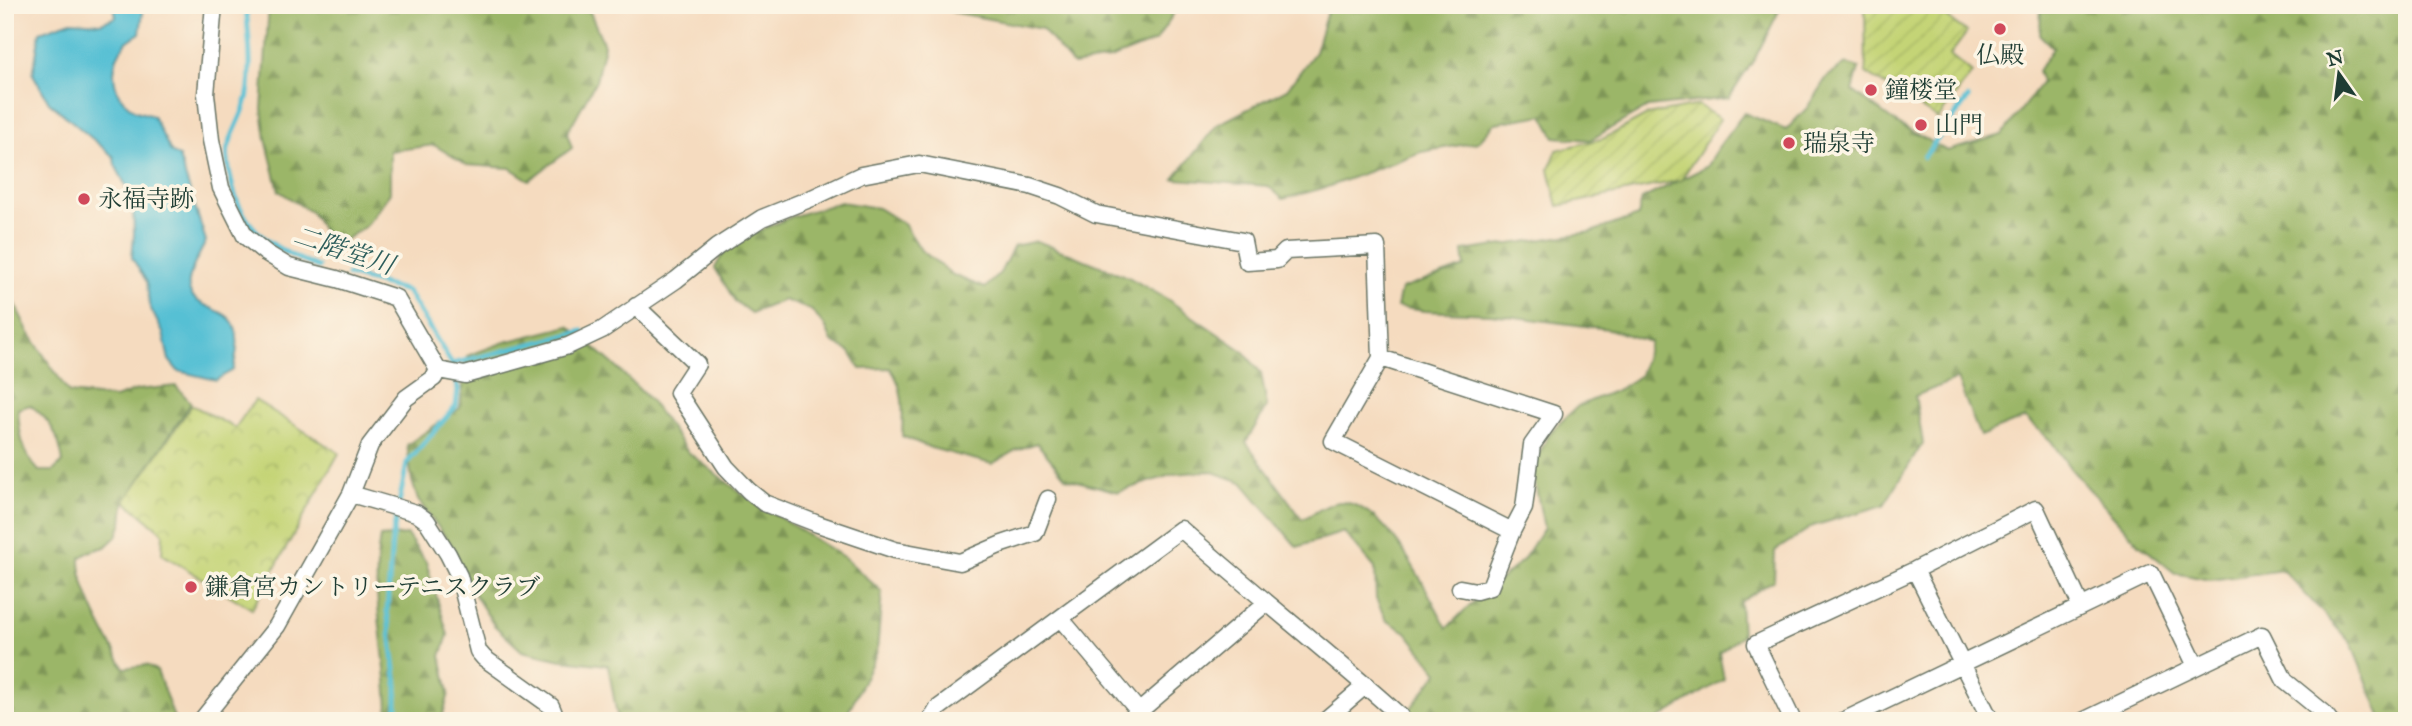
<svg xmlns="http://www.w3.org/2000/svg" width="2412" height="726" font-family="'IM FELL Great Primer','Noto Serif JP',serif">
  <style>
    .forest { fill: url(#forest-firs); stroke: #5d7a4e; stroke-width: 2; fill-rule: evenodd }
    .park { fill: url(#park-crowns); stroke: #728855; stroke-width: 2 }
    .garden { fill: url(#garden-furrows); stroke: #728855; stroke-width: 2 }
    .water { fill: #57c0d4; stroke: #3b7e84; stroke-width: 2 }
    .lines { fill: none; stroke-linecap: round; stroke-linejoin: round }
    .stream { stroke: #57c0d4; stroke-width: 5 }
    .street-casing { stroke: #6a7465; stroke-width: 19 }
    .street { stroke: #fff; stroke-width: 16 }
    .poi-dot { fill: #d1495b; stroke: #fcf5e5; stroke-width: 2.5 }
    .labels { text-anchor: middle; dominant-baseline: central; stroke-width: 7; stroke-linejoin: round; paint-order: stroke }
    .poi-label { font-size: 24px; fill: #1f3d34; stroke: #fcf5e5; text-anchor: start }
    .water-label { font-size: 26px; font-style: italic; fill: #2d5e5c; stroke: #fcf5e5 }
  </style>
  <defs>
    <pattern id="forest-firs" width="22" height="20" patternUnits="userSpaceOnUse" patternTransform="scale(1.75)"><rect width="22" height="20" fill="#9bb667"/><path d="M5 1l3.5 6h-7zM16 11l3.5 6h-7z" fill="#7e9556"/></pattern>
    <pattern id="park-crowns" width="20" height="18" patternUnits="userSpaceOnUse" patternTransform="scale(1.75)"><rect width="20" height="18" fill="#c4d476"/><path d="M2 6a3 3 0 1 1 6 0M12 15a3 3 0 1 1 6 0" fill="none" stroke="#a8b767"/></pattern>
    <pattern id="garden-furrows" width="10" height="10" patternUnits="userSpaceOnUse" patternTransform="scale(1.75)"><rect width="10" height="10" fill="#c4d476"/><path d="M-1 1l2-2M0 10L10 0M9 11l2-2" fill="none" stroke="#a8b767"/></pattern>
  </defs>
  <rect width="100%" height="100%" fill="#fcf5e5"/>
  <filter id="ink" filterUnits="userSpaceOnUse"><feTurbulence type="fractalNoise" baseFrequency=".0143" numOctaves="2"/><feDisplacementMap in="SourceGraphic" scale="14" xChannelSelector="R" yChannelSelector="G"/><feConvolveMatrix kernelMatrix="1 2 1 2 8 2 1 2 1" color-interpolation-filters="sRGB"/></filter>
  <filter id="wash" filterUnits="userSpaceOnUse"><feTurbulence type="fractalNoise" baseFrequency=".00686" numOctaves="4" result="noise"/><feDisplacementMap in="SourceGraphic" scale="28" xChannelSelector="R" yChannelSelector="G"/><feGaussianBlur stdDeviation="1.57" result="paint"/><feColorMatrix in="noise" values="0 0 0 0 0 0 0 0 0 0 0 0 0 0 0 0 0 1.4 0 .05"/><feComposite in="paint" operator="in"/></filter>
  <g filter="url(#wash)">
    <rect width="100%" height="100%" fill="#f5dbbf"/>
    <path class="forest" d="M 269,5 L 587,5 L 604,45 L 596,81 L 567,133 L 572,148 L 529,180 L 510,168 L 467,165 L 434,145 L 390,151 L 390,193 L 366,226 L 343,241 L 328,239 L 312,213 L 279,191 L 266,139 L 262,109 Z
      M 954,5 L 1179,5 L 1156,41 L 1110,59 L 1073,65 L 1042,29 L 952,12 Z
      M 1329,5 L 1782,5 L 1755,58 L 1729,98 L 1648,107 L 1590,140 L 1555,137 L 1543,115 L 1495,123 L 1478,142 L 1421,152 L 1327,187 L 1283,199 L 1268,186 L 1174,179 L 1217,125 L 1287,89 L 1315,52 Z
      M 2041,5 L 2407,5 L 2407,721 L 2383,721 L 2351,643 L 2283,570 L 2210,580 L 2175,573 L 2137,542 L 2071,469 L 2051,441 L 2025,418 L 1980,436 L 1957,379 L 1915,396 L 1923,443 L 1884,505 L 1813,526 L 1775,551 L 1774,580 L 1740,602 L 1742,635 L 1719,653 L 1724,679 L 1655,721 L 1406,721 L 1411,708 L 1438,672 L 1406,632 L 1386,620 L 1376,599 L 1375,568 L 1344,532 L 1297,547 L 1242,482 L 1210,471 L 1174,474 L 1118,492 L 1066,478 L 1037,443 L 1016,450 L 992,464 L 931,448 L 902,436 C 903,412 905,388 890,368 L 860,369 L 850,352 L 832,342 L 825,326 L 811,310 L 784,300 L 751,313 L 735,301 L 715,268 L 728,244 L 791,217 L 841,202 L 878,208 L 904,224 L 921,250 L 953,275 L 985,288 L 1000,273 L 1014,246 L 1037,241 L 1128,277 L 1167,299 L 1243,351 L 1261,373 L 1267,406 L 1246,442 L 1302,519 C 1313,515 1330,501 1342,502 C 1390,506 1426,591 1447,628 L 1470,605 L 1523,560 L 1544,528 L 1532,468 L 1551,431 L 1578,406 L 1619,389 L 1640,375 L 1650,342 L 1609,329 L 1491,314 L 1424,311 L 1397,307 L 1401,289 L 1465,267 L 1463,251 L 1591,232 L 1638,216 L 1642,199 L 1708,166 L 1717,149 L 1744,113 L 1786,130 L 1807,108 L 1827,77 L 1846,64 L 1859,68 L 1853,91 L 1896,123 L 1947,151 L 2002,135 L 2042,82 L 2038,71 L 2053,48 L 2040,35 Z
      M 5,284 L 29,333 L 69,393 L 115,398 L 137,390 L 176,386 L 191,403 L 124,503 L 122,523 L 117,536 L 105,547 L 91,551 L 80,558 C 79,591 108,639 124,668 L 147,665 L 157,671 L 175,721 L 5,721 ZM 30,405 C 51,420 59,436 63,462 L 53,471 L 39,471 C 22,453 19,433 18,409 Z
      M 569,326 L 613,364 L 649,399 L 688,452 L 742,494 L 845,558 L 882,592 L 877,652 L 844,721 L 618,721 L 608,665 L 562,660 L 522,651 L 494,625 L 470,587 L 453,547 L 418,500 L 412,481 L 407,445 L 460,408 L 467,356 L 505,342 Z
      M 407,535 L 426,562 L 448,635 L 441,656 L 449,693 L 441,721 L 388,721 C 389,659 369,598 380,537 Z"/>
    <path class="park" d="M 255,400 L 339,453 L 252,609 L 162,554 L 163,533 L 125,501 L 192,405 L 235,428 Z"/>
    <path class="garden" d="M 1865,5 L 1933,5 L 1932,7 L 1967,32 L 1950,55 L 1972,73 L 1938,119 L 1866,73 Z
      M 1698,105 L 1720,119 L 1681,180 L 1558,206 L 1549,169 L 1557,150 L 1605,138 L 1647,115 Z"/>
    <path class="water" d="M 114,5 L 144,5 L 140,33 C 136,36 129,39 126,43 C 107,65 111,96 136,111 C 141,113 148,114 153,116 L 171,152 L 179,157 L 206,241 C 201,252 193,264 190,276 C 180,311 227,303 235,327 C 240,341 236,356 233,370 L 216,380 L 178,371 L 169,360 L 163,333 L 149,305 L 147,282 L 132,258 L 134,234 L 133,199 L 115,165 L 114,157 L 49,102 L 33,74 L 40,32 L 71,21 L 101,23 L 116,17 Z"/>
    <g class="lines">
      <path class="stream" d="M 246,5 C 248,32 252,60 249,87 C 247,110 234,127 228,148 C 226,157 229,170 231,180 C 241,230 274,250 318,267
        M 1924,157 L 1968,98
        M 348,275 L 407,291 L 452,364 L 458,389 L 456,406 L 407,463 L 392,539 L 387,611 L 397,684 L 397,721
        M 452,364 L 583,331"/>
    </g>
  </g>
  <g filter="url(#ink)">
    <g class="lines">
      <g class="street-casing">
        <path id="street" d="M 214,5 L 206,94 L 211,140 L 221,188 L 245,236 L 266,253 L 289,267 L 337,279 L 396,298 L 438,370
          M 636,306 L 697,364 L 678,393 L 726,467 L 749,491 L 764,503 L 818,524 L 895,550 L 960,562 L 1002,544 L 1035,533 L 1048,499
          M 1381,358 L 1554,414 L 1532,445 L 1524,508 L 1512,531 L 1333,441 Z
          M 438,370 L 465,375 L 568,346 L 602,330 L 676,280 L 717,247 L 762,218 L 812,198 L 861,175 L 919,164 L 1030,186 L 1060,196 L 1096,214 L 1243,241 L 1247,262 L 1277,260 L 1286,251 L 1377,246 L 1381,358
          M 351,494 L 416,513 L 427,521 L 448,554 L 459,576 L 478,651 L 484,658 L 551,706 L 557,721
          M 1915,570 L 1991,721
          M 1460,588 L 1476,591 L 1490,587 L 1512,531
          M 1061,619 L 1147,721
          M 201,721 L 277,626 L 351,494 L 370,445 L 406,398 L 434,378 L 438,370
          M 930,721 L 937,709 L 1181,529 C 1253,593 1329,652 1400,716 L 1400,721
          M 1128,721 L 1266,603
          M 1324,721 L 1366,685
          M 1793,721 L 1756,644 L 1915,570 L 2036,509 L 2081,606
          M 1843,721 L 2151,573 L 2196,666
          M 2083,721 L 2262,635 L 2285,681 L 2323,712 L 2330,721"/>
      </g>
      <use href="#street" class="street"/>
    </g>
  </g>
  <g class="poi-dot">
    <circle cx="2000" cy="29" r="7"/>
    <circle cx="1871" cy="90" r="7"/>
    <circle cx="1921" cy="125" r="7"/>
    <circle cx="1789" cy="143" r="7"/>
    <circle cx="84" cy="199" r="7"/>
    <circle cx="191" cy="587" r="7"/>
  </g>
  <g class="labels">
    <g class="poi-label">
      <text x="2000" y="55" text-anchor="middle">仏殿</text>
      <text x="1885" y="90">鐘楼堂</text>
      <text x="1935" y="125">山門</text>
      <text x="1803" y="143">瑞泉寺</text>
      <text x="98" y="199">永福寺跡</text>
      <text x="205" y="587">鎌倉宮カントリーテニスクラブ</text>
    </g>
    <g class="water-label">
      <text transform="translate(344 250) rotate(18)">二階堂川</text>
    </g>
  </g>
  <rect width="2412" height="726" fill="none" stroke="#fcf5e5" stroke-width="28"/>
  <g transform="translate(2339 74) rotate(346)" stroke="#fcf5e5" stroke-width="5" paint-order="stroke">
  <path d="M0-5L12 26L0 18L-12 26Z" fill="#1f3d34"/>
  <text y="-10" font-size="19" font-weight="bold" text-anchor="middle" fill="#1f3d34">N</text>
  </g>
</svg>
